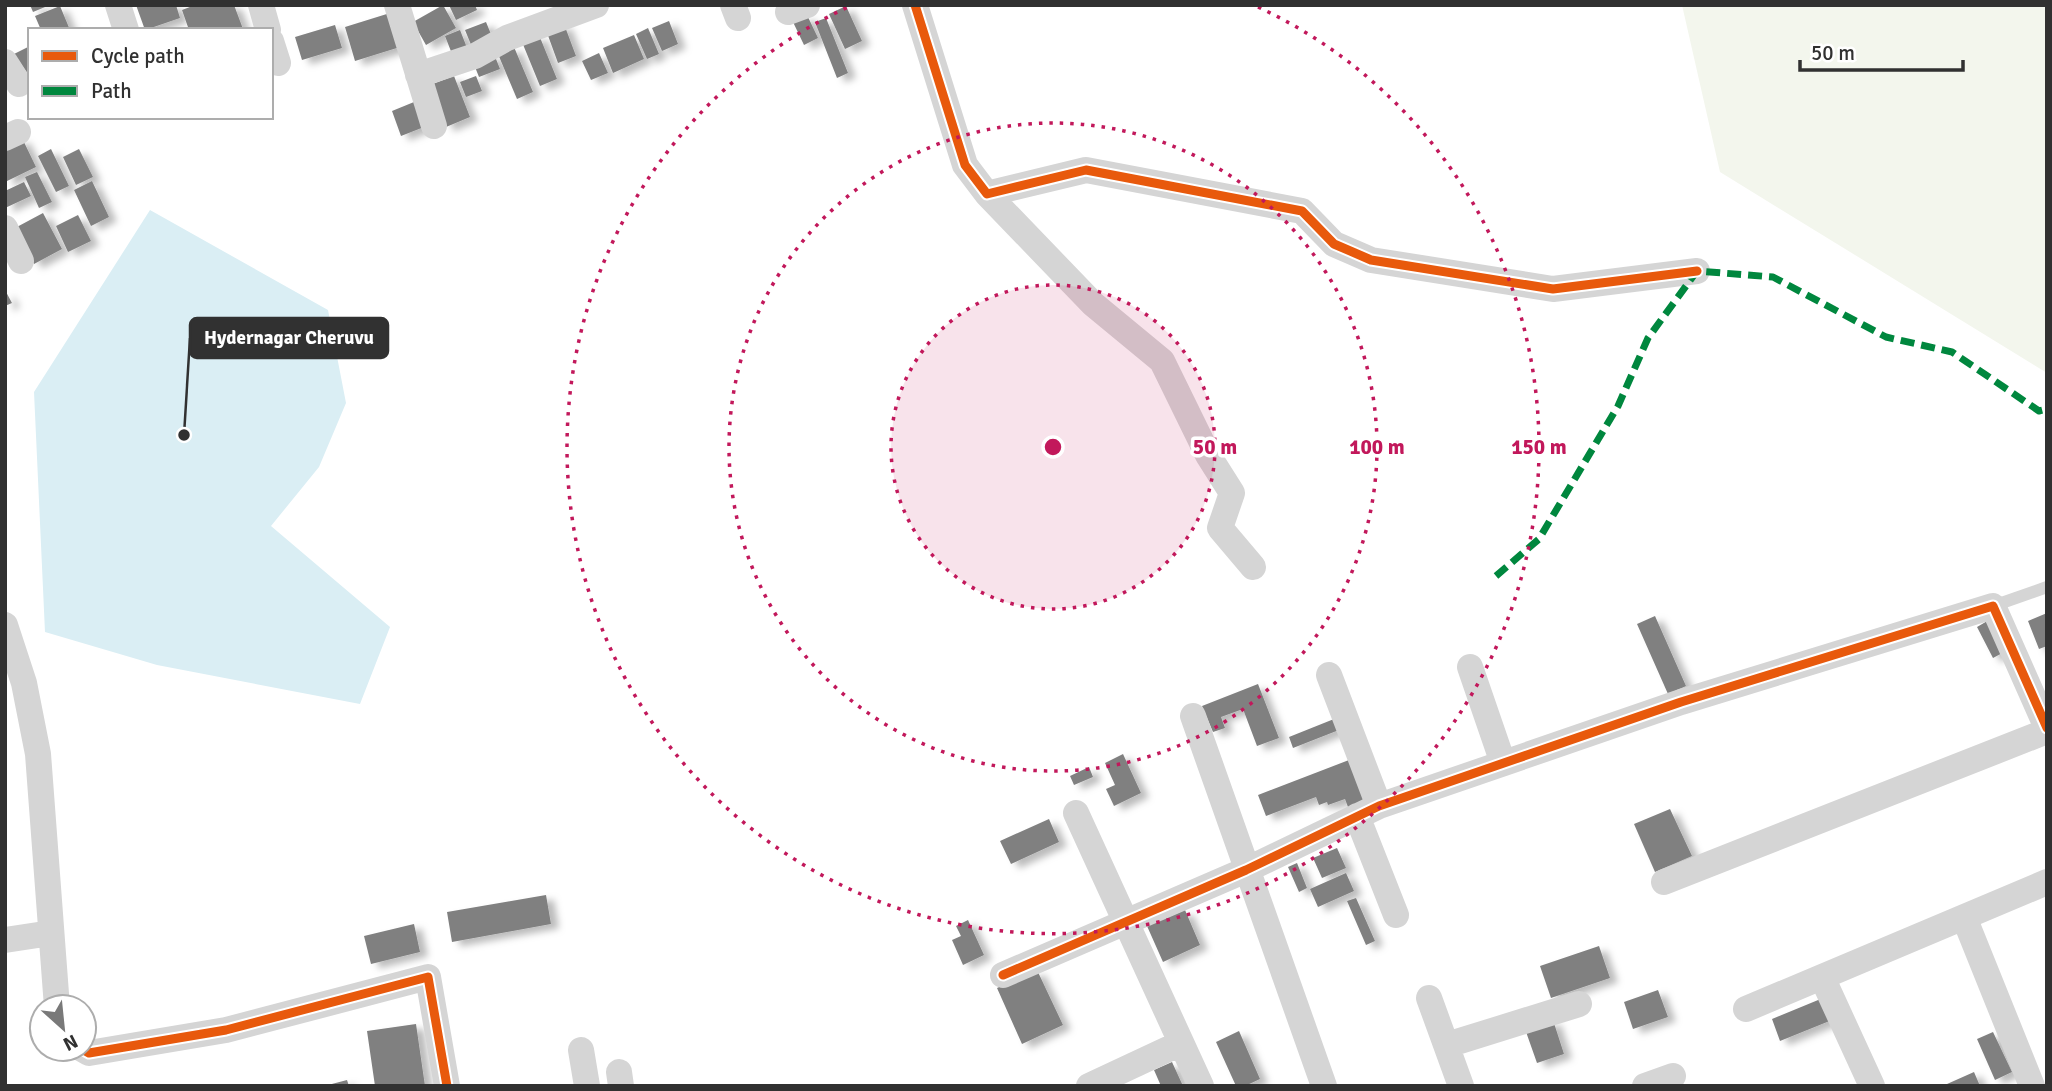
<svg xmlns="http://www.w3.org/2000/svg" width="2052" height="1091" font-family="Signika,sans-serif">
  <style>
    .green { fill: #f3f6ed }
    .water { fill: #daeef4 }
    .building { fill: #808080; filter: url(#shadow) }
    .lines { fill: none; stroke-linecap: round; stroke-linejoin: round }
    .service { stroke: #d5d5d5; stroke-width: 12 }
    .minor { stroke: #d5d5d5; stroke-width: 26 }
    .quiet { stroke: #00873e; stroke-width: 7; stroke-dasharray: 14 7; stroke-linecap: butt }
    .cycleway-casing { stroke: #fff; stroke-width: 13 }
    .cycleway { stroke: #e8590c; stroke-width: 9 }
    .ring { fill: none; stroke: #c2185b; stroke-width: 3.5; stroke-dasharray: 3.5 7 }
    .centre { fill: #c2185b; stroke: #fff; stroke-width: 3.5 }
    .ring-label { font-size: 21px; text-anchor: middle; font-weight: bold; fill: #c2185b; stroke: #fff; stroke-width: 7; stroke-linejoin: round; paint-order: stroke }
    .leader { fill: none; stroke: #313131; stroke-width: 2.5 }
    .callout-dot { fill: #313131; stroke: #fff; stroke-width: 2.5 }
    .callout { fill: #313131; stroke: #313131; stroke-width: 2.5 }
    .callout-label { font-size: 19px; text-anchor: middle; font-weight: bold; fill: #fff }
  </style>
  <defs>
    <filter id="shadow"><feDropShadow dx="8" dy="4.5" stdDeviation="3.5" flood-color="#0004"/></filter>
  </defs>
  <rect width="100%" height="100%" fill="#fff"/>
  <path class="green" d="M 1682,5 L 2047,5 L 2047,373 L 1720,172 Z"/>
  <path class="water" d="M 150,210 L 328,310 L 346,403 L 319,467 L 271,526 L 390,627 L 360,704 L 157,665 L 45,632 L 34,392 Z"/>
  <path class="building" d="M 30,5 L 50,5 L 33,12 Z
    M 136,5 L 176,5 L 180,18 L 145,30 Z
    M 195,5 L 234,5 L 243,29 L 189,30 L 182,10 Z
    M 443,5 L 456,28 L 426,45 L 413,22 Z
    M 449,5 L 475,5 L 477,10 L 456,20 Z
    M 60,6 L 70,30 L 41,30 L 35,16 Z
    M 846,6 L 862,41 L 845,49 L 829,14 Z
    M 390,13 L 400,47 L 355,61 L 345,27 Z
    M 807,15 L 818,38 L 804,45 L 793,22 Z
    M 826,18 L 848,73 L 837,78 L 815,22 Z
    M 669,21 L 678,44 L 662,51 L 652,28 Z
    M 486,22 L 495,44 L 474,52 L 465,30 Z
    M 564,24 L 576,56 L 558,63 L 546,30 Z
    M 335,25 L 342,48 L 302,60 L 295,37 Z
    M 648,28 L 659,54 L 647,59 L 636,34 Z
    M 460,30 L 469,53 L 454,59 L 445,36 Z
    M 539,35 L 557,79 L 540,86 L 522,42 Z
    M 634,35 L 644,59 L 613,73 L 603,48 Z
    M 30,46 L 30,77 L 14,54 Z
    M 514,47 L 533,92 L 517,99 L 498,54 Z
    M 599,53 L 608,73 L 591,80 L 582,61 Z
    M 494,54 L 500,69 L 479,77 L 473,62 Z
    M 454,76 L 470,117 L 446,127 L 430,85 Z
    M 476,76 L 482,91 L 466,97 L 460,82 Z
    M 414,102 L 424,127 L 401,136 L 392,111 Z
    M 22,138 L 36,167 L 5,182 L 5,146 Z
    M 51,149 L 69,186 L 56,192 L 38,156 Z
    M 79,149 L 93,177 L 76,185 L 63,157 Z
    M 37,172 L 52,202 L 39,208 L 25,177 Z
    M 92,181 L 109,217 L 91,226 L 74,190 Z
    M 24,182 L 31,196 L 5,208 L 5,191 Z
    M 43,213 L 62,249 L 34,264 L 15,228 Z
    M 78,215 L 91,241 L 68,252 L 56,226 Z
    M 5,290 L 12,303 L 5,306 Z
    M 2047,613 L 2047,646 L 2039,649 L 2028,621 Z
    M 1655,616 L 1686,686 L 1668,694 L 1637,624 Z
    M 1989,620 L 2006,651 L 1993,658 L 1977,627 Z
    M 1258,684 L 1279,738 L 1257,746 L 1243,709 L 1221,717 L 1225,728 L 1213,732 L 1202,706 Z
    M 1334,719 L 1339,730 L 1293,748 L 1289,737 Z
    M 1123,754 L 1141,793 L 1114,806 L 1106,789 L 1115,785 L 1105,763 Z
    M 1349,760 L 1365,800 L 1348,807 L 1345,799 L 1328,805 L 1327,802 L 1319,805 L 1316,797 L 1266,816 L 1258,795 Z
    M 1089,767 L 1093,777 L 1074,785 L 1070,776 Z
    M 1670,809 L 1692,856 L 1655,872 L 1634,824 Z
    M 1049,819 L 1059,842 L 1011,864 L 1000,841 Z
    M 1337,848 L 1346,868 L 1322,878 L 1313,858 Z
    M 1297,863 L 1307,888 L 1299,892 L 1288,867 Z
    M 1346,873 L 1354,891 L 1318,907 L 1310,889 Z
    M 546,895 L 551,924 L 452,942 L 447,912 Z
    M 1356,898 L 1375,941 L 1366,945 L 1347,901 Z
    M 1185,910 L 1200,945 L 1163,962 L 1147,926 Z
    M 968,920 L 984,955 L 963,965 L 952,940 L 961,936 L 956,926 Z
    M 414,924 L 420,952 L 371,964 L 364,936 Z
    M 1599,946 L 1610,978 L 1551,998 L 1540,966 Z
    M 1037,970 L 1063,1025 L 1022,1044 L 997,988 Z
    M 1658,990 L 1668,1017 L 1633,1029 L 1624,1002 Z
    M 1823,998 L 1832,1020 L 1780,1041 L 1772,1019 Z
    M 1553,1020 L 1564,1054 L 1537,1063 L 1525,1029 Z
    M 416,1024 L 425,1086 L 375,1086 L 367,1031 Z
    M 1239,1031 L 1260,1079 L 1245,1086 L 1236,1086 L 1216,1042 Z
    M 1993,1032 L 2012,1072 L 1995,1080 L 1977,1039 Z
    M 1172,1062 L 1183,1086 L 1161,1086 L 1154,1070 Z
    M 1974,1072 L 1980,1086 L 1948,1086 L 1947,1084 Z
    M 347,1080 L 349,1086 L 329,1086 L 328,1085 Z"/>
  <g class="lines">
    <path class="service" d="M 1993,606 L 2047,587"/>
    <path class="minor" d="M 118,5 L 126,30
      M 261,5 L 268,30
      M 397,5 L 434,126
      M 733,5 L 738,18
      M 915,5 L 965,165 L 987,194 L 1086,170 L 1302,211 L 1334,244 L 1371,260 L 1553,289 L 1697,271
      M 788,12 L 807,5
      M 271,41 L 278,63
      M 5,62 L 19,84
      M 418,75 L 475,56 L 507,38 L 596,5
      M 5,138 L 18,132
      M 987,194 L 1093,304 L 1162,361 L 1208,455 L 1232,493 L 1220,528 L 1253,567
      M 5,228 L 21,261
      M 5,625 L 24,683 L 38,754 L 57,1007
      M 1470,667 L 1503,763
      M 1329,675 L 1379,806
      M 1193,716 L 1324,1086
      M 1076,813 L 1201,1086
      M 1357,816 L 1396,915
      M 1664,882 L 2047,731
      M 1964,917 L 2032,1086
      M 5,940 L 51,933
      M 1003,975 L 1246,870 L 1379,806 L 1681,702 L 1993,606 L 2047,728
      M 1822,977 L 1872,1086
      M 1429,998 L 1461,1086
      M 1746,1009 L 2047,882
      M 1447,1045 L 1579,1004
      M 82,1049 L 89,1053 L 226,1030 L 428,977 L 447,1086
      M 581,1050 L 587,1086
      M 619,1072 L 621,1086
      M 1089,1086 L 1181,1043
      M 1645,1086 L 1673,1076"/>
    <path class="quiet" d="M 1496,576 L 1539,539 L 1618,406 L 1648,338 L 1697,271 L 1773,277 L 1886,337 L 1952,352 L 2039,411 L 2047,409"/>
    <g class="cycleway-casing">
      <path id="cycleway" d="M 915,5 L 965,165 L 987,194 L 1086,170 L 1302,211 L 1334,244 L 1371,260 L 1553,289 L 1697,271
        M 1003,975 L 1246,870 L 1379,806 L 1681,702 L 1993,606 L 2047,728
        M 82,1049 L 89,1053 L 226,1030 L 428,977 L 447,1086"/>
    </g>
    <use href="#cycleway" class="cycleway"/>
  </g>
  <circle cx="1053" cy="447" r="162" fill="#c2185b" fill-opacity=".12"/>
  <g class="ring">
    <circle cx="1053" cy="447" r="162"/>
    <circle cx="1053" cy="447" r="324"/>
    <path d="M1258 7A486 486 0 1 1 848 7"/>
  </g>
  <circle cx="1053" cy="447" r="10" class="centre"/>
  <g class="ring-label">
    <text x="1215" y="454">50 m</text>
    <text x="1377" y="454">100 m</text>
    <text x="1539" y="454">150 m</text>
  </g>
  <path class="leader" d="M184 435L190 338"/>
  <circle class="callout-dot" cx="184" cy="435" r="7"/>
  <rect class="callout" x="190" y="318" width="198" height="40" rx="7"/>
  <g class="callout-label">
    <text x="289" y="344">Hydernagar Cheruvu</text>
  </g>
  <rect width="2052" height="1091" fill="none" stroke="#313131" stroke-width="14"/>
  <rect x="28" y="28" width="245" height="91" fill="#ffffff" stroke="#adadad" stroke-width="2"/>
  <rect x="42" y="51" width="35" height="10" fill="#e8590c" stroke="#adadad" stroke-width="2"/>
  <text x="91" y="63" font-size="21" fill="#313131">Cycle path</text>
  <rect x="42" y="86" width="35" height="10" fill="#00873e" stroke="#adadad" stroke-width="2"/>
  <text x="91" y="98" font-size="21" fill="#313131">Path</text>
  <g transform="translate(63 1028) rotate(153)"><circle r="33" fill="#ffffff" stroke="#adadad" stroke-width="2"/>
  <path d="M0-5L12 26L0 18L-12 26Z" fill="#797979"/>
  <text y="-10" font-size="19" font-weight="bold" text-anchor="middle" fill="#313131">N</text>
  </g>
  <path d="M1800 60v10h163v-10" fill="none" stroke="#313131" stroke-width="3.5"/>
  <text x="1811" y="60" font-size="21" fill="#313131" stroke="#ffffff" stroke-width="5" paint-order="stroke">50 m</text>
</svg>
